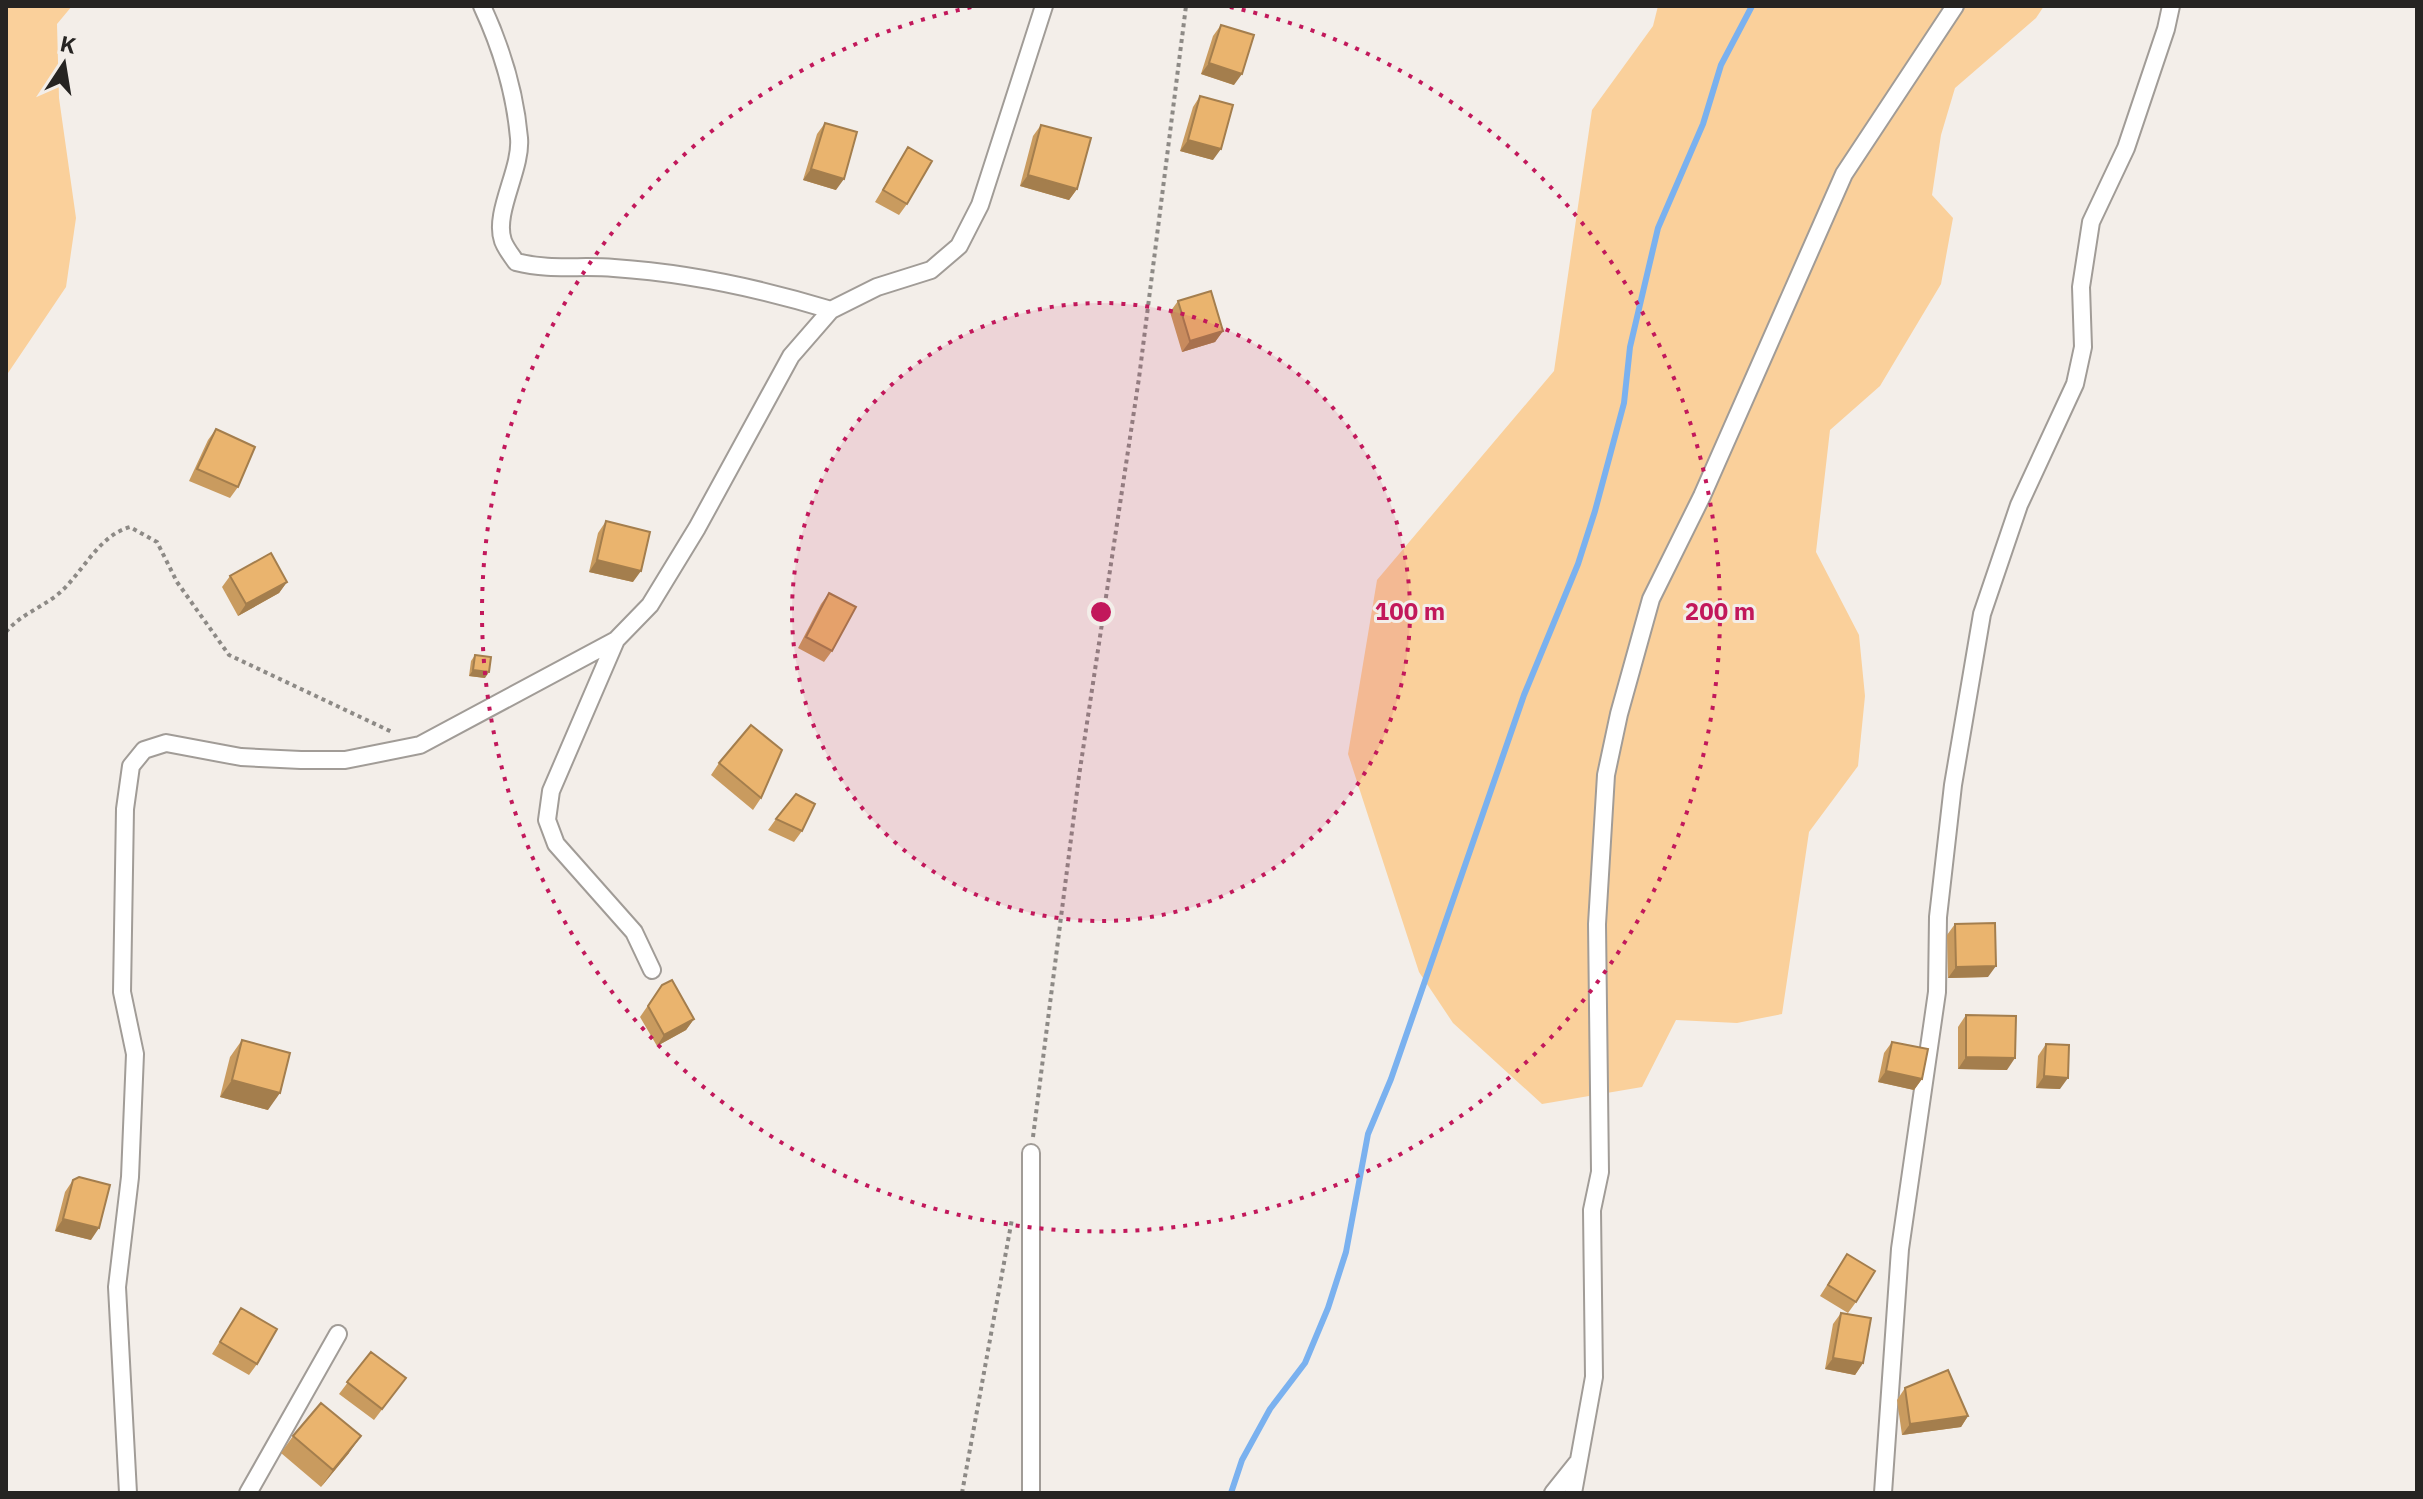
<svg xmlns="http://www.w3.org/2000/svg" width="2423" height="1499" font-family="'IBM Plex Sans',sans-serif">
  <style>
    .green { fill: #fad09b }
    .lines { fill: none; stroke-linecap: round; stroke-linejoin: round }
    .stream { stroke: #7ab1ef; stroke-width: 6 }
    .minor-casing { stroke: #a19c97; stroke-width: 20 }
    .path { stroke: #8d8a86; stroke-width: 4; stroke-dasharray: 4 4; stroke-linecap: butt }
    .minor { stroke: #fff; stroke-width: 16 }
    .wall { fill: #c99b5f }
    .shaded-wall { fill: #a47e4d }
    .building { fill: #eab46e; stroke: #a47e4d; stroke-width: 2 }
    .ring { fill: none; stroke: #c2185b; stroke-width: 4; stroke-dasharray: 4 8 }
    .centre { fill: #c2185b; stroke: #f3eee9; stroke-width: 4 }
    .ring-label { font-size: 24px; text-anchor: middle; font-weight: bold; fill: #c2185b; stroke: #f3eee9; stroke-width: 6; stroke-linejoin: round; paint-order: stroke }
  </style>
  <rect width="100%" height="100%" fill="#f3eee9"/>
  <path class="green" d="M 6,6 L 72,6 L 57,24 L 59,98 L 76,218 L 66,287 L 6,376 Z
    M 1658,6 L 2044,6 L 2036,18 L 1955,88 L 1941,135 L 1932,195 L 1953,218 L 1941,284 L 1880,386 L 1830,430 L 1816,552 L 1859,635 L 1865,696 L 1858,766 L 1809,832 L 1782,1014 L 1737,1023 L 1676,1020 L 1642,1087 L 1542,1104 L 1453,1023 L 1419,972 L 1348,754 L 1377,580 L 1554,371 L 1592,110 L 1653,26 Z"/>
  <g class="lines">
    <path class="stream" d="M 1231,1493 L 1242,1460 L 1270,1409 L 1305,1363 L 1328,1308 L 1346,1252 L 1368,1134 L 1391,1079 L 1524,695 L 1578,564 L 1595,511 L 1624,403 L 1630,347 L 1658,228 L 1703,124 L 1721,65 L 1752,6"/>
    <g class="minor-casing">
      <path id="minor" d="M 482,6 C 501,47 515,92 519,138 C 522,169 493,213 503,241 C 506,249 512,256 516,262 C 551,271 580,265 614,268 C 689,273 759,288 831,310
        M 616,640 L 551,791 L 547,820 L 556,844 L 634,932 L 652,970
        M 128,1493 L 117,1287 L 130,1177 L 135,1054 L 122,992 L 125,809 L 131,766 L 144,750 L 166,743 L 241,757 L 301,760 L 345,760 L 420,745 L 616,640 L 650,605 L 697,528 L 791,356 L 831,310 L 877,287 L 931,270 L 959,246 L 980,205 L 1044,6
        M 248,1493 L 338,1334
        M 1031,1493 L 1031,1153
        M 1553,1493 L 1577,1463
        M 1573,1493 L 1594,1377 L 1592,1210 L 1600,1172 L 1597,924 L 1606,775 L 1619,714 L 1651,599 L 1702,496 L 1844,174 L 1955,6
        M 1883,1493 L 1900,1249 L 1937,992 L 1938,917 L 1953,785 L 1982,614 L 2019,505 L 2075,384 L 2083,347 L 2081,287 L 2091,222 L 2126,148 L 2166,29 L 2171,6"/>
    </g>
    <path class="path" d="M 6,632 C 20,615 39,609 57,595 C 82,575 97,536 130,527 L 157,542 L 177,582 L 229,655 L 392,732
      M 1033,1137 L 1079,776 L 1139,378 L 1186,6
      M 962,1493 L 1012,1219"/>
    <use href="#minor" class="minor"/>
  </g>
  <path class="wall" d="M 1221,25 L 1234,85 L 1201,74 L 1213,36 Z
    M 1200,96 L 1213,160 L 1180,151 L 1193,107 Z
    M 825,123 L 836,190 L 803,180 L 817,134 Z
    M 1041,125 L 1077,189 L 1069,200 L 1020,186 L 1033,136 Z
    M 908,147 L 907,204 L 899,215 L 875,202 Z
    M 1178,301 L 1223,331 L 1215,342 L 1182,352 L 1170,312 Z
    M 216,429 L 238,487 L 230,498 L 189,481 L 208,440 Z
    M 606,521 L 633,582 L 589,572 L 598,533 Z
    M 230,576 L 287,582 L 279,593 L 238,616 L 222,587 Z
    M 829,593 L 832,651 L 824,662 L 798,648 L 821,604 Z
    M 475,655 L 485,678 L 469,676 L 471,661 Z
    M 719,763 L 761,798 L 753,810 L 711,775 Z
    M 776,819 L 802,831 L 794,842 L 768,830 Z
    M 1955,924 L 1988,977 L 1948,978 L 1947,935 Z
    M 662,985 L 694,1019 L 686,1030 L 657,1046 L 640,1017 Z
    M 1966,1015 L 2007,1070 L 1958,1069 L 1958,1027 Z
    M 242,1040 L 268,1110 L 220,1097 L 230,1057 Z
    M 1892,1042 L 1922,1079 L 1914,1090 L 1878,1082 L 1884,1053 Z
    M 2046,1044 L 2060,1089 L 2036,1088 L 2038,1056 Z
    M 73,1180 L 91,1240 L 55,1231 L 65,1192 Z
    M 1847,1254 L 1856,1302 L 1848,1313 L 1820,1296 Z
    M 241,1308 L 257,1364 L 249,1375 L 212,1354 Z
    M 1841,1313 L 1863,1363 L 1855,1375 L 1825,1369 L 1833,1324 Z
    M 371,1352 L 406,1378 L 374,1420 L 339,1394 Z
    M 1905,1388 L 1968,1416 L 1961,1427 L 1902,1435 L 1897,1400 Z
    M 293,1436 L 349,1453 L 321,1487 L 281,1453 Z"/>
  <path class="shaded-wall" d="M 1209,63 L 1242,74 L 1234,85 L 1201,74 Z
    M 1188,140 L 1221,149 L 1213,160 L 1180,151 Z
    M 811,169 L 844,179 L 836,190 L 803,180 Z
    M 1028,175 L 1077,189 L 1069,200 L 1020,186 Z
    M 1223,331 L 1215,342 L 1182,352 L 1190,341 Z
    M 597,560 L 641,571 L 633,582 L 589,572 Z
    M 287,582 L 279,593 L 238,616 L 246,604 Z
    M 473,670 L 489,672 L 485,678 L 469,676 Z
    M 1996,966 L 1988,977 L 1948,978 L 1956,967 Z
    M 694,1019 L 686,1030 L 657,1046 L 664,1035 Z
    M 1966,1057 L 2015,1058 L 2007,1070 L 1958,1069 Z
    M 1886,1071 L 1922,1079 L 1914,1090 L 1878,1082 Z
    M 2044,1076 L 2068,1078 L 2060,1089 L 2036,1088 Z
    M 232,1080 L 280,1093 L 268,1110 L 220,1097 Z
    M 63,1219 L 99,1228 L 91,1240 L 55,1231 Z
    M 1833,1358 L 1863,1363 L 1855,1375 L 1825,1369 Z
    M 1968,1416 L 1961,1427 L 1902,1435 L 1910,1424 Z
    M 361,1436 L 349,1453 L 321,1487 L 333,1470 Z"/>
  <path class="building" d="M 1221,25 L 1254,35 L 1242,74 L 1209,63 Z
    M 1200,96 L 1233,105 L 1221,149 L 1188,140 Z
    M 825,123 L 857,132 L 844,179 L 811,169 Z
    M 1041,125 L 1091,138 L 1077,189 L 1028,175 Z
    M 908,147 L 932,161 L 907,204 L 883,190 Z
    M 1211,291 L 1223,331 L 1190,341 L 1178,301 Z
    M 216,429 L 255,447 L 238,487 L 197,469 Z
    M 606,521 L 650,532 L 641,571 L 597,560 Z
    M 271,553 L 287,582 L 246,604 L 230,576 Z
    M 829,593 L 856,607 L 832,651 L 806,637 Z
    M 475,655 L 491,657 L 489,672 L 473,670 Z
    M 751,725 L 782,750 L 761,798 L 719,763 Z
    M 796,794 L 815,804 L 802,831 L 776,819 Z
    M 1995,923 L 1996,966 L 1956,967 L 1955,924 Z
    M 672,980 L 694,1019 L 664,1035 L 648,1006 L 662,985 Z
    M 1966,1015 L 2016,1016 L 2015,1058 L 1966,1057 Z
    M 242,1040 L 290,1053 L 280,1093 L 232,1080 Z
    M 1892,1042 L 1928,1049 L 1922,1079 L 1886,1071 Z
    M 2046,1044 L 2069,1045 L 2068,1078 L 2044,1076 Z
    M 79,1177 L 110,1185 L 99,1228 L 63,1219 L 73,1180 Z
    M 1847,1254 L 1875,1271 L 1856,1302 L 1828,1285 Z
    M 241,1308 L 277,1329 L 257,1364 L 220,1342 Z
    M 1841,1313 L 1871,1318 L 1863,1363 L 1833,1358 Z
    M 371,1352 L 406,1378 L 382,1409 L 347,1382 Z
    M 1948,1370 L 1968,1416 L 1910,1424 L 1905,1388 Z
    M 321,1403 L 361,1436 L 333,1470 L 293,1436 Z"/>
  <circle cx="1101" cy="612" r="309" fill="#c2185b" fill-opacity=".12"/>
  <g class="ring">
    <circle cx="1101" cy="612" r="309"/>
    <path d="M1230 7A619 619 0 1 1 972 7"/>
  </g>
  <circle cx="1101" cy="612" r="12" class="centre"/>
  <g class="ring-label">
    <text x="1410" y="620">100 m</text>
    <text x="1720" y="620">200 m</text>
  </g>
  <rect width="2423" height="1499" fill="none" stroke="#262422" stroke-width="16"/>
  <g transform="translate(64 64) rotate(12)" stroke="#f3eee9" stroke-width="6" paint-order="stroke">
  <path d="M0-6L14 30L0 20L-14 30Z" fill="#262422"/>
  <text y="-12" font-size="22" font-weight="bold" text-anchor="middle" fill="#262422">K</text>
  </g>
</svg>
